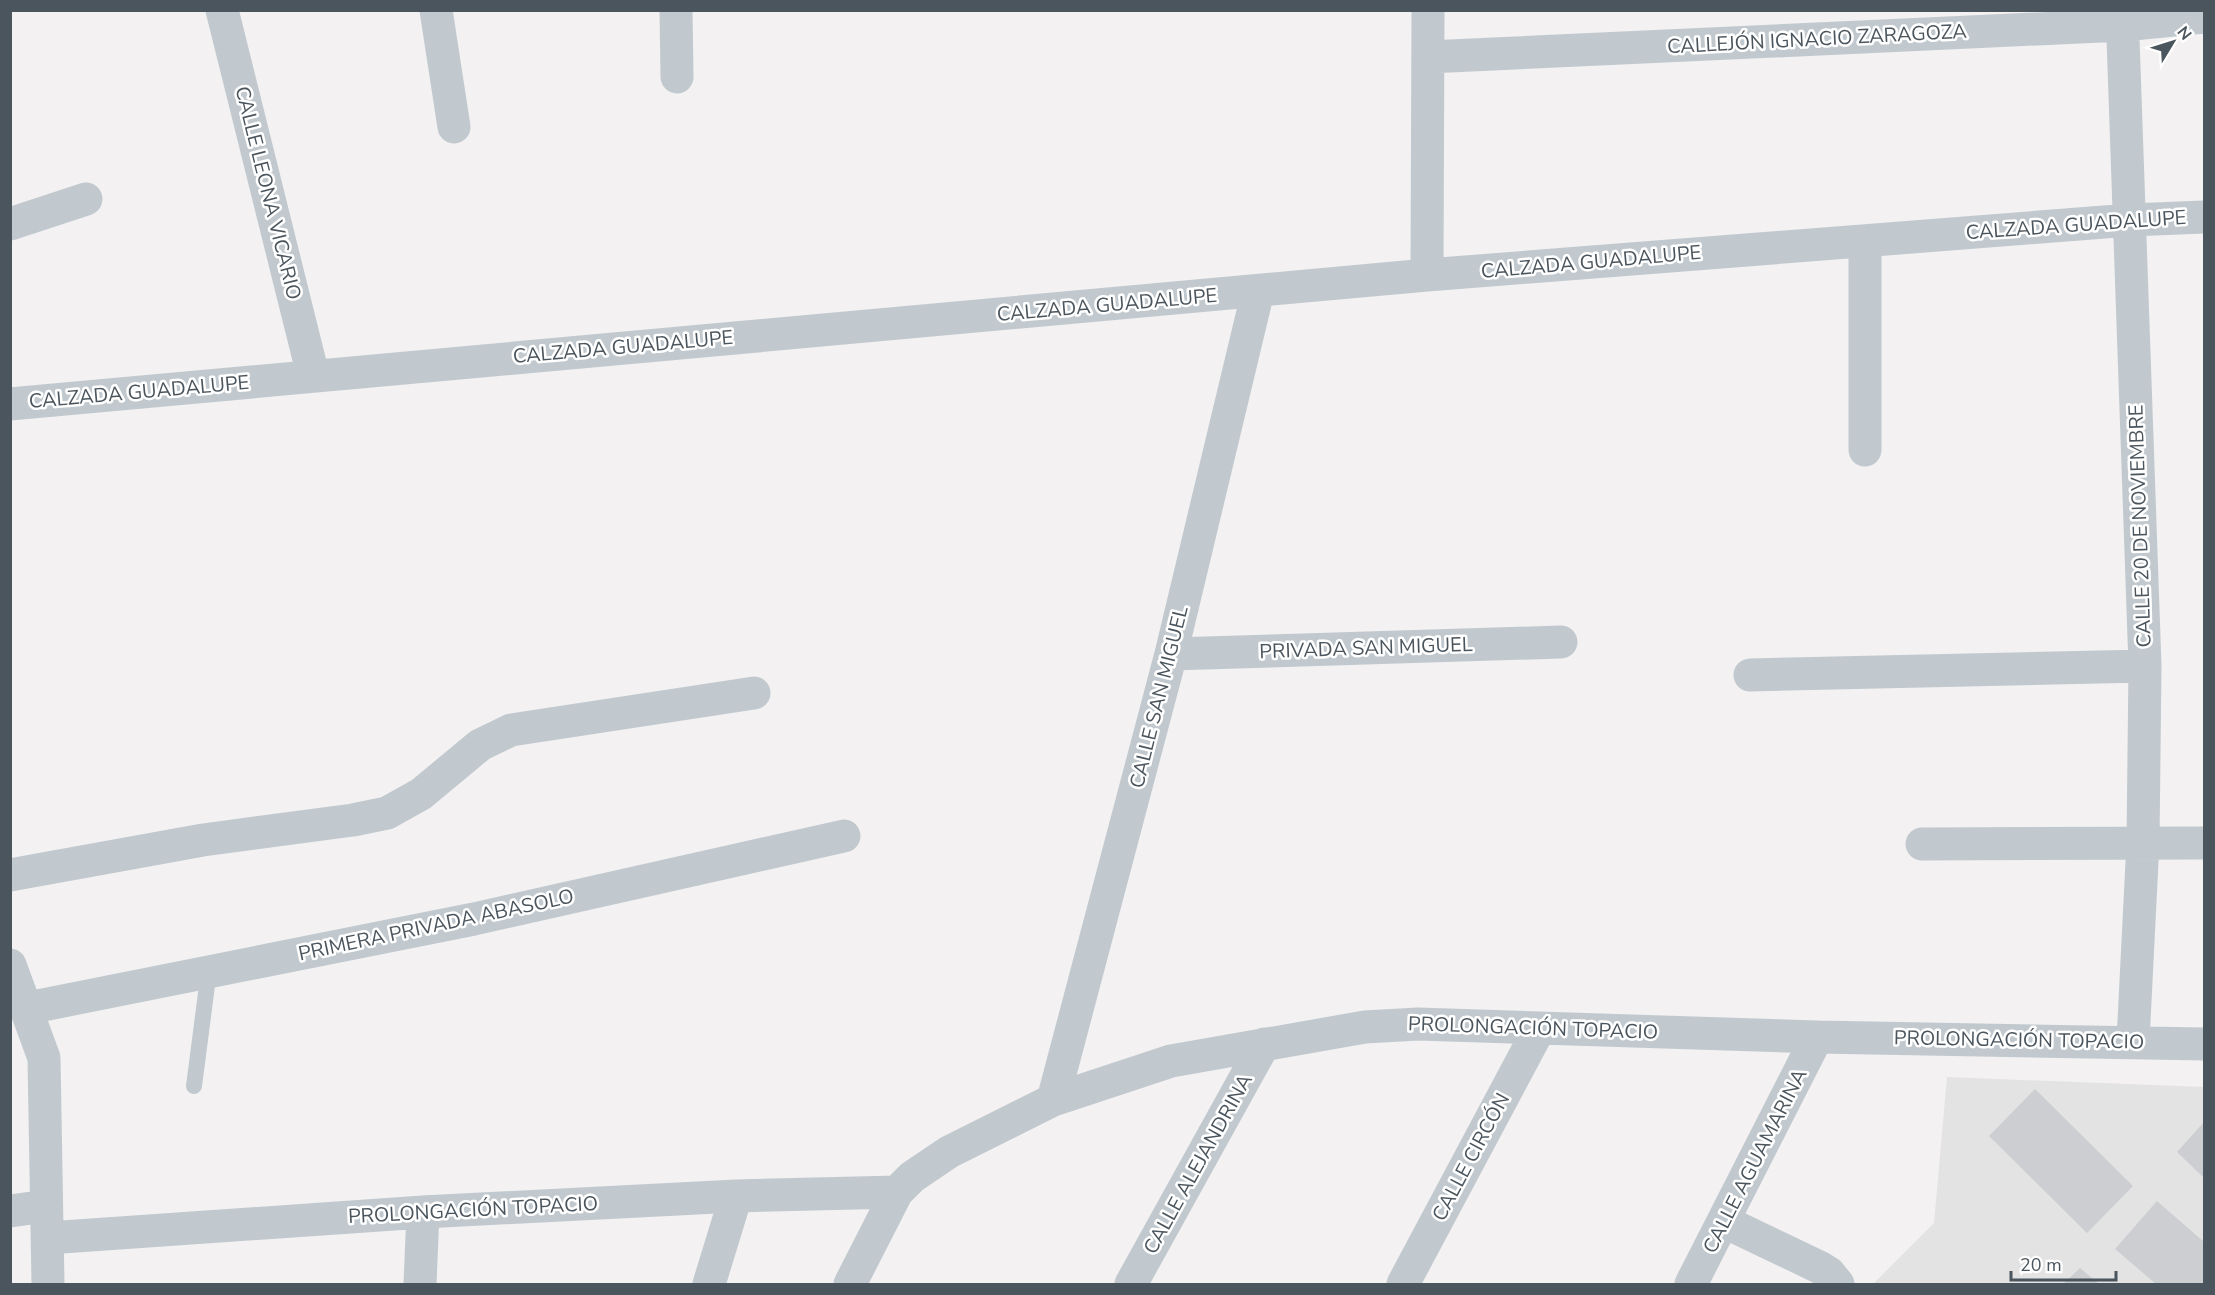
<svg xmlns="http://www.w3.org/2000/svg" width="2215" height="1295" font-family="'Nunito Sans',sans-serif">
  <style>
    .education { fill: #e4e3e3 }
    .building { fill: #ccced2 }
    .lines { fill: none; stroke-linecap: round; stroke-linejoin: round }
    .service { stroke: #c1c9ce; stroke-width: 16 }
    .minor { stroke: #c1c9ce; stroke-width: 33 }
    .labels { text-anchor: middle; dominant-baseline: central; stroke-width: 5; stroke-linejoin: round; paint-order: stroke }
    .street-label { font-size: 20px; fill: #4b555d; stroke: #fff }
  </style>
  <rect width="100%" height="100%" fill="#f3f1f2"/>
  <path class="education" d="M 1947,1077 L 2204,1087 L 2204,1284 L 1873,1284 L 1934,1223 Z"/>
  <path class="building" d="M 2035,1089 L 2133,1186 L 2087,1233 L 1989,1136 Z
    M 2204,1122 L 2204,1178 L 2177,1152 Z
    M 2157,1201 L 2204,1242 L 2204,1284 L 2156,1284 L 2115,1249 Z
    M 2080,1268 L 2099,1284 L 2063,1284 Z"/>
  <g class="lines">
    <path class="service" d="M 194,1086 L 209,970"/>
    <path class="minor" d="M 222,10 L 313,375
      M 436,10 L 454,127
      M 676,10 L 677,77
      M 2122,10 L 2145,666 L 2143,842 L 2133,1041
      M 1428,57 L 2123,25 L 2204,17
      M 10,224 L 86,199
      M 1865,241 L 1865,450
      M 1427,275 L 1428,10
      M 10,404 L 1427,275 L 2130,220 L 2204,217
      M 1171,654 L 1561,642
      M 1750,675 L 2145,666
      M 1922,844 L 2204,843
      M 10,875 L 203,840 L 353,820 L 387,813 L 421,794 L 480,745 L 511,730 L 754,693
      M 10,965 L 44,1058 L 48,1284
      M 28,1008 L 474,919 L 844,836
      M 1053,1100 L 1171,654 L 1258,291
      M 10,1211 L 46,1206
      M 1725,1222 L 1821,1268 L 1829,1273 L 1838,1284
      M 48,1238 L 423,1212 L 736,1196 L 897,1192
      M 420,1284 L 423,1212
      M 709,1284 L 736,1196
      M 850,1284 L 897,1192 L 912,1177 L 949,1152 L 1053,1100 L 1171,1061 L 1365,1027 L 1418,1024 L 1817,1037 L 2204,1044
      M 1131,1284 L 1264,1044
      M 1403,1284 L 1539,1029
      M 1691,1284 L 1817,1037"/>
  </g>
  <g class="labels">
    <g class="street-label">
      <text transform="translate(1817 39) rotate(-3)">CALLEJÓN IGNACIO ZARAGOZA</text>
      <text transform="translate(268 193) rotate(76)">CALLE LEONA VICARIO</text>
      <text transform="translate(2076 225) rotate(-4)">CALZADA GUADALUPE</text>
      <text transform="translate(1591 262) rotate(-5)">CALZADA GUADALUPE</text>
      <text transform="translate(1107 305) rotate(-5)">CALZADA GUADALUPE</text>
      <text transform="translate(623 347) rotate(-5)">CALZADA GUADALUPE</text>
      <text transform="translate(139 392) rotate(-5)">CALZADA GUADALUPE</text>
      <text transform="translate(2140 526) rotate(-92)">CALLE 20 DE NOVIEMBRE</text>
      <text transform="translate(1366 648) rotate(-2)">PRIVADA SAN MIGUEL</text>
      <text transform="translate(1159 697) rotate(-76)">CALLE SAN MIGUEL</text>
      <text transform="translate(436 925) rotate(-12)">PRIMERA PRIVADA ABASOLO</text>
      <text transform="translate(1533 1028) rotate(2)">PROLONGACIÓN TOPACIO</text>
      <text transform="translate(2019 1040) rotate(1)">PROLONGACIÓN TOPACIO</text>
      <text transform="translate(1471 1157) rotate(-62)">CALLE CIRCÓN</text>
      <text transform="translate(1755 1161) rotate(-63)">CALLE AGUAMARINA</text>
      <text transform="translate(1198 1164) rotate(-61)">CALLE ALEJANDRINA</text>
      <text transform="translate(473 1210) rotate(-3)">PROLONGACIÓN TOPACIO</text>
    </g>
  </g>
  <rect width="2215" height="1295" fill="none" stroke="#4b555d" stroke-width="24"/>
  <g transform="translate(2173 42) rotate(52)" stroke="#ffffff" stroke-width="4.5" paint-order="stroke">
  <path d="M0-4.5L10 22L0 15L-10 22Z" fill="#4b555d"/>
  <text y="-9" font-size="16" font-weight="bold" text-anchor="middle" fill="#4b555d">N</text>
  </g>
  <path d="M2011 1271v9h105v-9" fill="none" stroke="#4b555d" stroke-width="3"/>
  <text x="2020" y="1271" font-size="18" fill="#4b555d" stroke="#ffffff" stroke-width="4.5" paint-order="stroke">20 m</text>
</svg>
